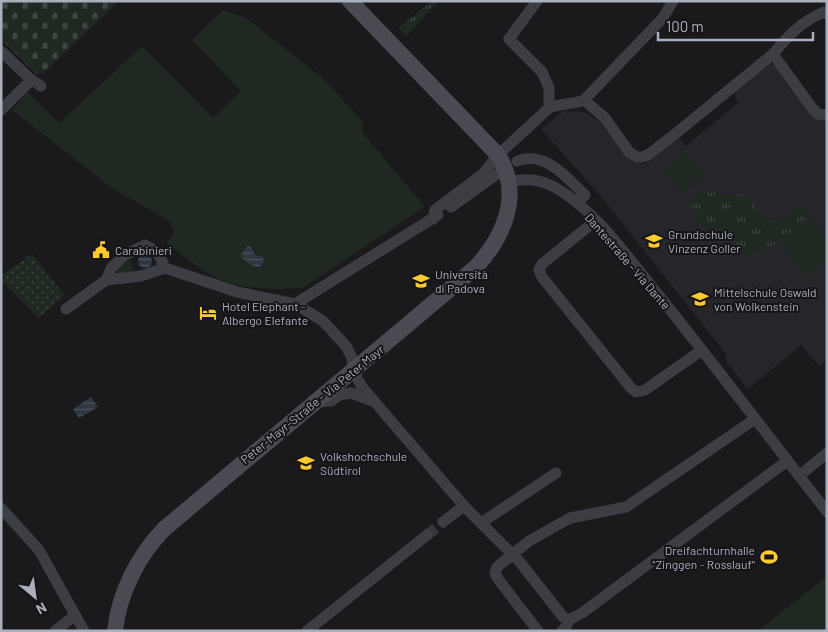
<svg xmlns="http://www.w3.org/2000/svg" width="828" height="632" font-family="Barlow,sans-serif">
  <style>
    .built { fill: #26262a }
    .grass { fill: url(#grass-tufts) }
    .cemetery { fill: url(#cemetery-stones) }
    .park { fill: url(#park-dots) }
    .garden { fill: #1f2922 }
    .water { fill: url(#water-rules) }
    .lines { fill: none; stroke-linecap: round; stroke-linejoin: round }
    .street-tunnel { stroke: #37383d; stroke-width: 11; stroke-dasharray: 11 5.5; stroke-linecap: butt }
    .street { stroke: #3d3d44; stroke-width: 11 }
    .secondary { stroke: #494a52; stroke-width: 16 }
    .labels { text-anchor: middle; dominant-baseline: central; stroke-width: 4; stroke-linejoin: round; paint-order: stroke }
    .poi-label { font-size: 12px; fill: #acb0bd; stroke: #151518; text-anchor: start }
    .street-label { font-size: 12px; fill: #acb0bd; stroke: #151518 }
  </style>
  <defs>
    <pattern id="grass-tufts" width="24" height="20" patternUnits="userSpaceOnUse" patternTransform="scale(1.25)"><rect width="24" height="20" fill="#1f2922"/><path d="M3 7l-1-3M5 7V3M7 7l1-3M15 17l-1-3M17 17v-4M19 17l1-3" fill="none" stroke="#3d4640"/></pattern>
    <pattern id="cemetery-stones" width="16" height="16" patternUnits="userSpaceOnUse" patternTransform="scale(1.25)"><rect width="16" height="16" fill="#1f2922"/><path d="M2 7V4a2 2 0 0 1 4 0v3zM10 15v-3a2 2 0 0 1 4 0v3z" fill="#3d4640"/></pattern>
    <pattern id="park-dots" width="8" height="8" patternUnits="userSpaceOnUse" patternTransform="scale(1.25)"><rect width="8" height="8" fill="#1f2922"/><path d="M2 2h.1M6 6h.1" fill="none" stroke="#3d4640" stroke-width="1.8" stroke-linecap="round"/></pattern>
    <pattern id="water-rules" width="6" height="5" patternUnits="userSpaceOnUse" patternTransform="scale(1.25)"><rect width="6" height="5" fill="#2f3842"/><path d="M0 2.5h6" fill="none" stroke="#4a525b"/></pattern>
  </defs>
  <rect width="100%" height="100%" fill="#1a1a1d"/>
  <path class="built" d="M 768,64 L 777,65 L 822,120 L 827,121 L 827,359 L 819,366 L 801,345 L 748,389 L 727,363 L 726,354 L 604,200 L 541,129 L 563,111 L 584,112 L 599,121 L 632,162 L 644,164 L 678,137 L 686,146 L 738,103 L 734,92 Z"/>
  <path class="grass" d="M 432,1 L 439,1 L 406,36 L 398,28 Z
    M 706,192 L 744,195 L 768,221 C 784,223 790,205 807,206 L 812,213 C 798,225 773,250 756,254 C 740,258 738,246 729,237 C 724,231 718,233 712,230 C 693,222 677,199 706,192 Z
    M 129,260 L 134,273 L 118,273 L 116,270 Z"/>
  <path class="cemetery" d="M 1,1 L 119,1 L 43,74 L 36,74 L 1,39 Z"/>
  <path class="park" d="M 32,254 L 64,295 L 39,318 L 1,280 L 1,276 Z"/>
  <path class="garden" d="M 223,10 L 246,18 L 288,51 L 324,79 L 363,122 L 362,132 L 425,207 L 304,287 C 280,291 239,289 217,278 C 199,270 182,254 166,243 L 175,232 L 169,221 L 112,188 L 12,110 L 27,92 L 59,123 L 142,46 L 213,118 L 241,91 L 192,40 Z
    M 686,152 L 705,176 L 681,195 L 662,171 Z
    M 811,218 L 827,238 L 827,261 L 807,277 L 780,243 Z
    M 827,576 L 827,631 L 759,631 L 764,626 Z"/>
  <path class="water" d="M 248,246 L 251,247 L 255,255 L 263,257 L 264,262 L 259,267 L 253,266 L 242,258 L 241,254 Z
    M138 261a7 7 0 1 1 14 0a7 7 0 1 1-14 0Z
    M 91,397 L 98,407 L 79,418 L 73,409 Z"/>
  <g class="lines">
    <path class="street-tunnel" d="M 427,535 L 443,522"/>
    <path class="street" d="M 537,1 L 509,39 L 542,72 L 549,88 L 549,108
      M 1,51 L 29,78 L 41,86
      M 773,54 C 788,36 802,21 824,12 L 827,14
      M 584,100 L 605,118 L 629,152 L 637,157 L 642,157 L 648,155 L 675,134 L 773,54 L 812,108 L 818,114 L 827,115
      M 1,110 L 31,80
      M 517,161 C 545,150 567,178 585,195 L 577,203
      M 509,182 C 527,178 540,179 556,188 C 599,213 630,261 661,298 C 717,369 772,440 827,512
      M 451,207 L 497,174
      M 433,219 L 435,210 L 483,174 L 498,155 L 549,108 C 561,103 572,105 584,100 L 662,19 L 673,1
      M 595,221 L 542,264 L 539,270 L 542,277 L 631,388 L 636,392 L 645,390 L 702,350
      M 106,280 L 141,276 L 165,268 L 237,292 L 295,304 L 323,321 L 346,346 L 352,358 L 353,371 L 362,387 L 464,506 L 520,562 L 563,617 L 569,620
      M 295,304 L 438,215
      M 66,309 L 106,280 L 112,267 L 125,255 L 145,245 C 157,250 160,256 165,268
      M 316,402 L 331,401 L 339,395 L 351,393 L 373,401
      M 799,476 L 827,453
      M 1,508 L 39,550 L 84,631
      M 443,522 L 464,506
      M 481,523 L 556,473
      M 569,620 L 582,613 L 787,461
      M 55,631 L 74,616
      M 307,631 L 427,535
      M 538,631 L 498,579 L 495,573 L 497,567 L 529,541 L 570,518 L 626,507 L 755,419
      M 562,631 L 566,627 L 569,620"/>
    <path class="secondary" d="M 115,631 C 119,593 138,556 164,529 L 475,268 C 504,237 523,194 498,155 L 350,1"/>
  </g>
  <defs>
    <g id="school-bare" transform="scale(1.35)"><path d="M0-5L7-2L0 1L-7-2ZM-4 1L0 2.5L4 1V4Q0 6-4 4Z" fill="#ffc930" stroke="#151518" stroke-width="2.5" paint-order="stroke"/></g>
    <g id="civic-bare" transform="scale(1.35)"><path d="M-.6-6.5H3V-4.5H.6V-3L4-1V1h2V6H-6V1h2V-1L-.6-3ZM-1.2 2.5V6h2.4V2.5Z" fill="#ffc930" stroke="#151518" stroke-width="2.5" paint-order="stroke"/></g>
    <g id="university-bare" transform="scale(1.35)"><path d="M0-5L7-2L0 1L-7-2ZM-4 1L0 2.5L4 1V4Q0 6-4 4Z" fill="#ffc930" stroke="#151518" stroke-width="2.5" paint-order="stroke"/></g>
    <g id="hotel-bare" transform="scale(1.35)"><path d="M-6-4.5h1.5V1H6V5H4.5V3h-9V5H-6ZM-4 0a1.8 1.8 0 1 1 3.6 0ZM.5 0V-2.5h3Q6-2.5 6 0Z" fill="#ffc930" stroke="#151518" stroke-width="2.5" paint-order="stroke"/></g>
    <g id="stadium-bare" transform="scale(1.35)"><path d="M0-5a6.5 5 0 1 0 0 10a6.5 5 0 1 0 0-10ZM-3.5-1.8h7v3.6h-7Z" fill="#ffc930" stroke="#151518" stroke-width="2.5" paint-order="stroke"/></g>
  </defs>
  <g fill-rule="evenodd">
    <use href="#school-bare" x="654" y="241"/>
    <use href="#civic-bare" x="101" y="250"/>
    <use href="#university-bare" x="421" y="281"/>
    <use href="#school-bare" x="700" y="299"/>
    <use href="#hotel-bare" x="208" y="313"/>
    <use href="#school-bare" x="306" y="463"/>
    <use href="#stadium-bare" x="769" y="557"/>
  </g>
  <g class="labels">
    <g class="poi-label">
      <text x="668" y="234">Grundschule<tspan x="668" dy="14">Vinzenz Goller</tspan></text>
      <text x="115" y="250">Carabinieri</text>
      <text x="435" y="274">Università<tspan x="435" dy="14">di Padova</tspan></text>
      <text x="714" y="292">Mittelschule Oswald<tspan x="714" dy="14">von Wolkenstein</tspan></text>
      <text x="222" y="306">Hotel Elephant -<tspan x="222" dy="14">Albergo Elefante</tspan></text>
      <text x="320" y="456">Volkshochschule<tspan x="320" dy="14">Südtirol</tspan></text>
      <text x="755" y="550" text-anchor="end">Dreifachturnhalle<tspan x="755" dy="14">"Zinggen - Rosslauf"</tspan></text>
    </g>
    <g class="street-label">
      <text transform="translate(628 261) rotate(49)">Dantestraße - Via Dante</text>
      <text transform="translate(312 404) rotate(-39)">Peter-Mayr-Straße - Via Peter Mayr</text>
    </g>
  </g>
  <rect width="828" height="632" fill="none" stroke="#acb0bd" stroke-width="5"/>
  <g transform="translate(35 597) rotate(151)" stroke="#151518" stroke-width="4" paint-order="stroke">
  <path d="M0-4L9 19L0 12L-9 19Z" fill="#acb0bd"/>
  <text y="-8" font-size="14" font-weight="bold" text-anchor="middle" fill="#acb0bd">N</text>
  </g>
  <path d="M658 32v8h155v-8" fill="none" stroke="#acb0bd" stroke-width="2.5"/>
  <text x="666" y="32" font-size="15" fill="#acb0bd" stroke="#151518" stroke-width="4" paint-order="stroke">100 m</text>
</svg>
